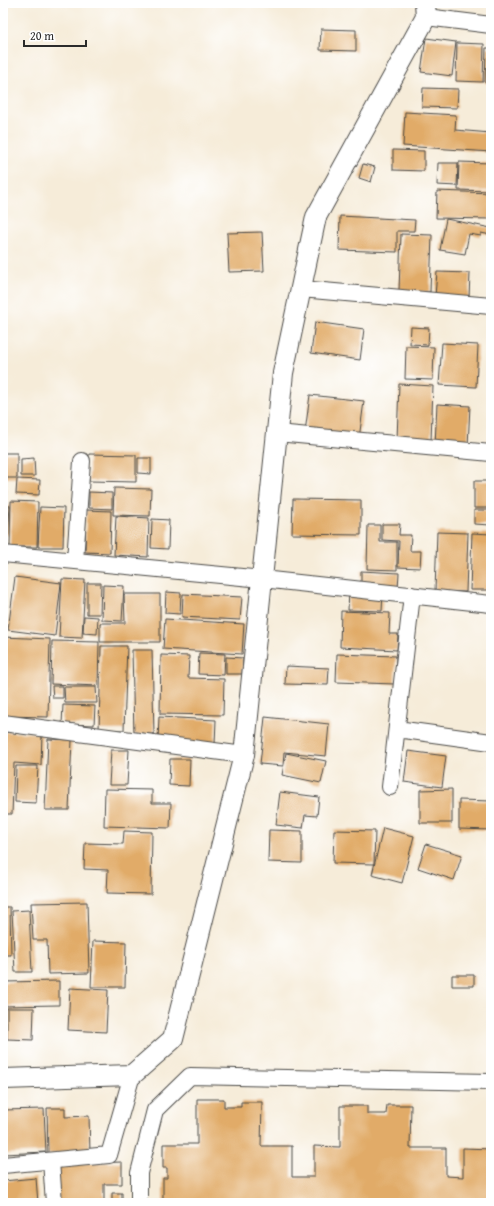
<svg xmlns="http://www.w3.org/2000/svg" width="494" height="1206" font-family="'Gentium Book Plus',serif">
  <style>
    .building { fill: #e1ab68 }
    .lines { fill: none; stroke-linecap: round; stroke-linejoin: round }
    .minor-casing { stroke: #494845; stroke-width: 18 }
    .tertiary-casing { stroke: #494845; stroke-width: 22 }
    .minor { stroke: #fff; stroke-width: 16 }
    .tertiary { stroke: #fff; stroke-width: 20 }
  </style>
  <rect width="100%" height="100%" fill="#fff"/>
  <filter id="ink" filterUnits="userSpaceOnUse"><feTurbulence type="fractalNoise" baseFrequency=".025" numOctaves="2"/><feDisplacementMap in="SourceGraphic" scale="8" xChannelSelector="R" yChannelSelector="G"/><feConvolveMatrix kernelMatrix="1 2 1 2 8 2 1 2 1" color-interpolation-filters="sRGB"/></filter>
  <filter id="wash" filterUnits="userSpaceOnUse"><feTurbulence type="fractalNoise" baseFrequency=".012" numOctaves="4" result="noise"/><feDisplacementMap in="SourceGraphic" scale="16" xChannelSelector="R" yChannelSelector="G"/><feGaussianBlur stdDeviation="0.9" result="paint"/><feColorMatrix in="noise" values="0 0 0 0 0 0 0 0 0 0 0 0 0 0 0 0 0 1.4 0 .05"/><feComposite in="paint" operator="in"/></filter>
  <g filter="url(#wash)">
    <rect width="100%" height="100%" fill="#f6ecd9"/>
    <g id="blocks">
      <path class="building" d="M 321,29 L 356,30 L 356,51 L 320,50 Z
        M 426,38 L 456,42 L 452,76 L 421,72 Z
        M 457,43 L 484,44 L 483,82 L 456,81 Z
        M 486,48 L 491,48 L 491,83 L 485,83 Z
        M 423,88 L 458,89 L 457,108 L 422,107 Z
        M 405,112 L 456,115 L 455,130 L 491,133 L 491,152 L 403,146 Z
        M 393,150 L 424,151 L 424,171 L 393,170 Z
        M 459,162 L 491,163 L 491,191 L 458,190 Z
        M 438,163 L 458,163 L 457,186 L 437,185 Z
        M 363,164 L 375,167 L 371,182 L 359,178 Z
        M 437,191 L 491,193 L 491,219 L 436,218 Z
        M 340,216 L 415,220 L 414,231 L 397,231 L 397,252 L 339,250 Z
        M 446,219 L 491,228 L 491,235 L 481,233 L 481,236 L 469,234 L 465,254 L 440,250 Z
        M 262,232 L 264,271 L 229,272 L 227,233 Z
        M 401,234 L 432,235 L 430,292 L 399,291 Z
        M 437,272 L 470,273 L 469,298 L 435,296 Z
        M 315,322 L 364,329 L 360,360 L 311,353 Z
        M 411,327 L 429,328 L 428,345 L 410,344 Z
        M 442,343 L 478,345 L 476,387 L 439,385 Z
        M 406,346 L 434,347 L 433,380 L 405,379 Z
        M 399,384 L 433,386 L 431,441 L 397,440 Z
        M 310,395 L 364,401 L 359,439 L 305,432 Z
        M 437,404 L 470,406 L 468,446 L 435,445 Z
        M 3,453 L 17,453 L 17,478 L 6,478 L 6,499 L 3,499 Z
        M 89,454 L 136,455 L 136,482 L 89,481 Z
        M 34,458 L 35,476 L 21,476 L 21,459 Z
        M 138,458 L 151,458 L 151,474 L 138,473 Z
        M 17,479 L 40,480 L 39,495 L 16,494 Z
        M 474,481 L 491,481 L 491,508 L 474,508 Z
        M 114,488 L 151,489 L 150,516 L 113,515 Z
        M 89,492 L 112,493 L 112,509 L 89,508 Z
        M 293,499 L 361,500 L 361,535 L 292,534 Z
        M 11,501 L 38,502 L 37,547 L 10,547 Z
        M 3,505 L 10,506 L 8,535 L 3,535 Z
        M 40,507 L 64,508 L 63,547 L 38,547 Z
        M 86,510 L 111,511 L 110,553 L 85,552 Z
        M 474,510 L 491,510 L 491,525 L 474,524 Z
        M 116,516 L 149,518 L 148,557 L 114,555 Z
        M 152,519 L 169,520 L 168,549 L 151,548 Z
        M 382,524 L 400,524 L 399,535 L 411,535 L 410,551 L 421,551 L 420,568 L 398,567 L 399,541 L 382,540 Z
        M 368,525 L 380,525 L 380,542 L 397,542 L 397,570 L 367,569 Z
        M 437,532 L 468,533 L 466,592 L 435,591 Z
        M 472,533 L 491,534 L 491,590 L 470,590 Z
        M 361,571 L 399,573 L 398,588 L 361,586 Z
        M 15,577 L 61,583 L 55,636 L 8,630 Z
        M 62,579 L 85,580 L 82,638 L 59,637 Z
        M 87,583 L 101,583 L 100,614 L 87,614 Z
        M 103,585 L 124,586 L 122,621 L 102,620 Z
        M 349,591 L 383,592 L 382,611 L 348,610 Z
        M 166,592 L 181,593 L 180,614 L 165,613 Z
        M 124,594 L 160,594 L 160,642 L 100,642 L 100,623 L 125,623 Z
        M 183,594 L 242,597 L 240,620 L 182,617 Z
        M 341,611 L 390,613 L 389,634 L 398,634 L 397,650 L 340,647 Z
        M 84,616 L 98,617 L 97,634 L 83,633 Z
        M 165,619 L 244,624 L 242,654 L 163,649 Z
        M 3,637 L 50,639 L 48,717 L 3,716 Z
        M 52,641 L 99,642 L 98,686 L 51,684 Z
        M 101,646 L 127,646 L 124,730 L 99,730 Z
        M 132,650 L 152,650 L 154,734 L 134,735 Z
        M 199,653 L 225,654 L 224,675 L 198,674 Z
        M 337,654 L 396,656 L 395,684 L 336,682 Z
        M 161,655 L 189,656 L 188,678 L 224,679 L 223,715 L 160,714 Z
        M 226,657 L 243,658 L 242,674 L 226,674 Z
        M 286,666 L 329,668 L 328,685 L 285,684 Z
        M 52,686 L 63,686 L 63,698 L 53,698 Z
        M 64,687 L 96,687 L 97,703 L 65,703 Z
        M 63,705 L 95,706 L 94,725 L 62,724 Z
        M 159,717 L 216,720 L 215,744 L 158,741 Z
        M 265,717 L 329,724 L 326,756 L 284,752 L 283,766 L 260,764 Z
        M 3,732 L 42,733 L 41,765 L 14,763 L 12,814 L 3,814 Z
        M 48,739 L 72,740 L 69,810 L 45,810 Z
        M 111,750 L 129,750 L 127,785 L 109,785 Z
        M 408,751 L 446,756 L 442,787 L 404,782 Z
        M 286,753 L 326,761 L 321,783 L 282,775 Z
        M 170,759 L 190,759 L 189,786 L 169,785 Z
        M 16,766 L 38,766 L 36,803 L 15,802 Z
        M 105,789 L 152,790 L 152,803 L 171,803 L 170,828 L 104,826 Z
        M 452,789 L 452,823 L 420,823 L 420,790 Z
        M 280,792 L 319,797 L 317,816 L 305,815 L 303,828 L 276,825 Z
        M 459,800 L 491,801 L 491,830 L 459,829 Z
        M 383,828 L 414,836 L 402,883 L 372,875 Z
        M 269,830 L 302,831 L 302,863 L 268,862 Z
        M 334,830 L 375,831 L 374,864 L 333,863 Z
        M 124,831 L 152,832 L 151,894 L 107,893 L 108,870 L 84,869 L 85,843 L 123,844 Z
        M 426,844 L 462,855 L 454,880 L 418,868 Z
        M 87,902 L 89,973 L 48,974 L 47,940 L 33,940 L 31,903 Z
        M 3,907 L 10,907 L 11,955 L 3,955 Z
        M 29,910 L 32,972 L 15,972 L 12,911 Z
        M 93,941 L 126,942 L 125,987 L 91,987 Z
        M 452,975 L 474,975 L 474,986 L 452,986 Z
        M 59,981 L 59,1005 L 4,1006 L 5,1032 L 3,1032 L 3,982 Z
        M 70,988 L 108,990 L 106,1032 L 68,1030 Z
        M 7,1008 L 34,1008 L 33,1040 L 7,1039 Z
        M 197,1099 L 224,1099 L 224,1107 L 241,1107 L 241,1102 L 262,1102 L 261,1146 L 292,1146 L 292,1177 L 314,1177 L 314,1146 L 340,1147 L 340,1106 L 367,1106 L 367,1114 L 386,1114 L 387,1105 L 411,1105 L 410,1148 L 446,1148 L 446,1176 L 463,1177 L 463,1148 L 491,1149 L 491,1203 L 163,1203 L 163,1178 L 167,1178 L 167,1168 L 163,1168 L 163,1144 L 197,1144 Z
        M 47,1108 L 65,1108 L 65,1117 L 89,1116 L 90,1153 L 48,1154 Z
        M 44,1109 L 46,1152 L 3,1154 L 3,1110 Z
        M 122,1162 L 122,1184 L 104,1184 L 104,1203 L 58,1203 L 57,1164 Z
        M 36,1178 L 38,1203 L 3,1203 L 3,1181 Z
        M 112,1193 L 122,1193 L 122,1203 L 112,1203 Z"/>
    </g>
  </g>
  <g filter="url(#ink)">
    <use href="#blocks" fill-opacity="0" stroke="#494845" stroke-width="1"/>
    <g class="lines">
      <g class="minor-casing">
        <path id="minor" d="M 426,17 L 491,25
          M 301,289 L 491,306
          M 277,433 L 491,453
          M 3,554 L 262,579 L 491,604
          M 75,561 L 82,461
          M 3,723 L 244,755
          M 397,729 L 491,742
          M 390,787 L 412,595
          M 51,1161 L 54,1203
          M 3,1165 L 109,1155 L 132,1075
          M 139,1203 L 139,1173 L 155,1110 L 190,1076 L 491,1082"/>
      </g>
      <g class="tertiary-casing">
        <path id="tertiary" d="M 3,1079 L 132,1075 L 173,1039 L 244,755 L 283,373 L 316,217 L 426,17 L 425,3"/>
      </g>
      <use href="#minor" class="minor"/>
      <use href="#tertiary" class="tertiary"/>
    </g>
  </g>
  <rect width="494" height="1206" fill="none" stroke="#fff" stroke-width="16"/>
  <path d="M24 40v6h62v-6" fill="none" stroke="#2b2b2b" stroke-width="2"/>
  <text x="30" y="40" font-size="12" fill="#2b2b2b" stroke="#ffffff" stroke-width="3" paint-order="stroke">20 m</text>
</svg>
